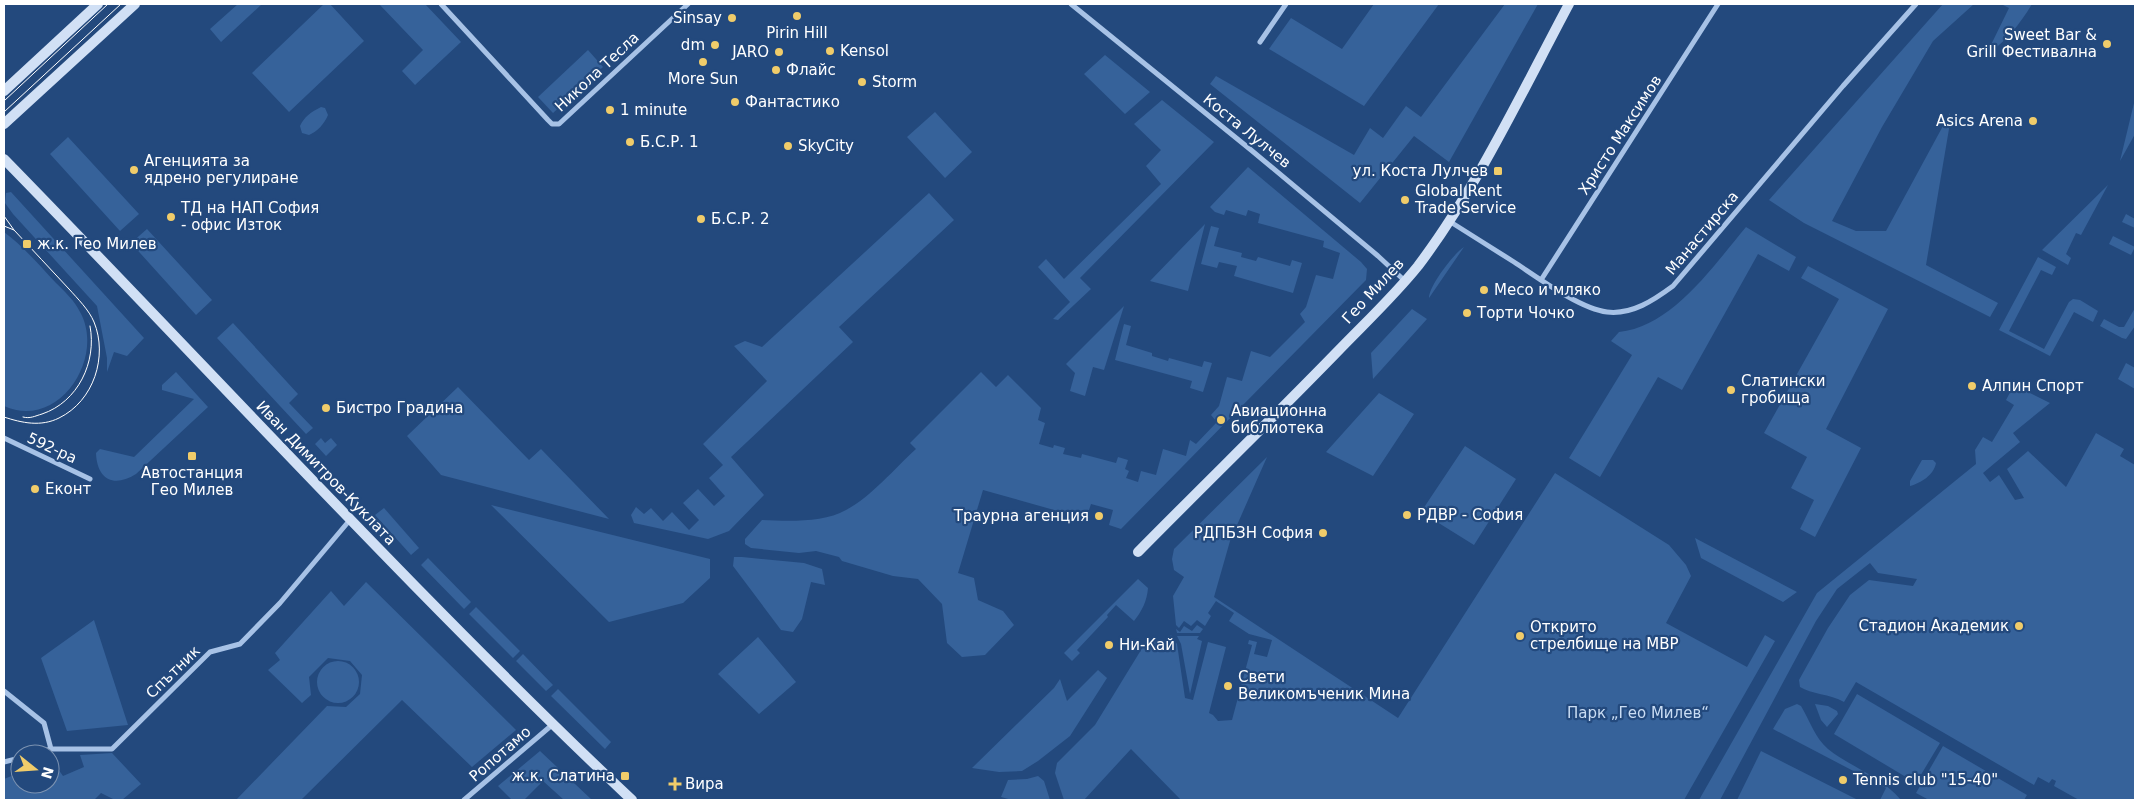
<svg xmlns="http://www.w3.org/2000/svg" width="2139" height="804" font-family="'DejaVu Sans',sans-serif">
  <style>
    .green { fill: #36629a }
    .lines { fill: none; stroke-linecap: round; stroke-linejoin: round }
    .street { stroke: #a7c2e6; stroke-width: 5 }
    .secondary { stroke: #d1e0f5; stroke-width: 10 }
    .tram { stroke: #fff; stroke-width: 1 }
    .poi-dot { fill: #f0cc6a; stroke: #23497d; stroke-width: 2 }
    .labels { text-anchor: middle; dominant-baseline: central; stroke-width: 4.5; stroke-linejoin: round; paint-order: stroke }
    .poi-label { font-size: 15px; fill: #fff; stroke: #23497d; text-anchor: start }
    .street-label { font-size: 15px; fill: #fff; stroke: #23497d }
    .park-label { font-size: 15px; fill: #caddf4; stroke: #23497d }
  </style>
  <rect width="100%" height="100%" fill="#23497d"/>
  <path class="green" d="M 238,4 L 262,4 L 221,42 L 210,29 Z
    M 324,4 L 330,4 L 364,41 L 289,112 L 252,73 Z
    M 379,4 L 425,4 L 461,42 L 415,85 L 402,71 L 423,50 Z
    M 1374,4 L 1439,4 L 1364,106 L 1269,49 L 1291,18 L 1342,49 Z
    M 1505,4 L 1538,4 L 1449,162 L 1414,136 L 1360,203 L 1210,84 L 1216,76 L 1354,155 L 1370,128 L 1383,138 L 1406,106 L 1421,117 Z
    M 1943,4 L 1974,4 L 1933,41 L 1882,127 L 1832,221 L 1856,231 L 1886,231 L 1950,113 L 1950,123 L 1926,265 L 1998,303 L 1990,317 L 1804,223 L 1769,200 Z
    M 2001,4 L 2032,4 C 2020,24 2006,42 1986,55 L 2009,8 Z
    M 588,50 L 603,67 L 553,113 L 538,97 Z
    M 1105,55 L 1150,92 L 1125,114 L 1084,74 Z
    M 2135,99 L 2135,134 L 2120,161 Z
    M 1162,100 L 1214,142 L 1080,278 L 1091,289 L 1058,320 L 1053,319 L 1070,302 L 1038,267 L 1046,259 L 1064,279 L 1161,184 L 1146,166 L 1161,150 L 1134,124 Z
    M 321,107 L 325,108 L 328,115 C 325,123 317,132 309,135 L 302,133 L 300,126 C 304,117 311,112 321,107 Z
    M 935,112 L 972,152 L 945,178 L 907,137 Z
    M 68,137 L 139,214 L 120,231 L 50,154 Z
    M 1248,167 L 1361,262 L 1367,269 L 1366,280 L 1121,529 L 1109,525 L 1113,510 L 1091,504 L 1086,519 L 983,490 L 958,573 L 974,578 L 978,600 L 1003,611 L 1014,625 L 985,655 L 962,657 L 947,643 L 942,604 L 918,579 L 893,576 L 842,561 L 839,557 L 816,551 L 799,553 L 751,548 L 745,544 L 745,539 L 762,520 C 788,521 823,523 846,510 C 872,496 894,469 916,449 L 910,443 L 981,372 L 996,387 L 1008,375 L 1041,408 L 1038,420 L 1045,423 L 1039,444 L 1053,448 L 1054,445 L 1065,448 L 1063,454 L 1081,458 L 1082,454 L 1116,463 L 1118,457 L 1128,460 L 1125,469 L 1129,471 L 1126,478 L 1138,482 L 1141,471 L 1156,475 L 1163,449 L 1186,456 L 1190,440 L 1196,444 L 1217,422 L 1211,415 L 1219,406 L 1227,377 L 1242,381 L 1251,351 L 1270,357 L 1305,322 L 1300,314 L 1306,307 L 1316,275 L 1333,279 L 1340,253 L 1323,247 L 1324,241 L 1258,223 L 1260,214 L 1248,210 L 1246,216 L 1226,210 L 1224,215 L 1215,212 L 1210,207 Z
    M 2108,185 L 2081,235 L 2076,233 L 2066,254 L 2071,258 L 2068,265 L 2042,250 Z
    M 11,192 L 144,338 L 127,356 L 114,352 L 107,372 L 107,358 L 97,306 L 13,214 L 5,203 L 6,193 Z
    M 929,193 L 954,220 L 839,327 L 853,342 L 731,457 L 764,495 L 729,531 L 708,539 L 634,523 L 631,515 L 636,507 L 644,514 L 651,508 L 663,521 L 672,512 L 689,530 L 699,520 L 683,503 L 698,489 L 714,506 L 725,496 L 709,478 L 723,465 L 703,444 L 767,381 L 734,346 L 745,341 L 762,347 Z
    M 2126,214 L 2135,219 L 2135,228 L 2122,222 Z
    M 1205,224 L 1188,291 L 1150,281 Z
    M 1211,226 L 1219,228 L 1214,246 L 1242,253 L 1241,257 L 1256,261 L 1258,257 L 1290,266 L 1292,260 L 1302,263 L 1293,293 L 1234,276 L 1237,266 L 1219,262 L 1217,268 L 1201,264 Z
    M 1746,227 L 1796,257 L 1789,271 L 1758,254 L 1682,390 L 1658,377 L 1600,477 L 1569,458 L 1632,355 L 1611,341 L 1619,332 C 1672,327 1714,265 1746,227 Z
    M 147,229 L 212,300 L 196,315 L 131,243 Z
    M 4,232 C 23,246 39,265 56,283 C 64,291 75,301 80,312 C 106,358 58,431 4,406 Z
    M 2113,236 L 2135,247 L 2131,255 L 2109,244 Z
    M 1464,247 L 1429,298 C 1429,286 1454,253 1464,247 Z
    M 2038,257 L 2056,267 L 2052,275 L 2041,270 L 2009,331 L 2044,349 L 2069,302 L 2073,299 L 2080,300 L 2098,311 L 2093,322 L 2074,312 L 2050,356 L 1999,330 Z
    M 1808,266 L 1888,309 L 1826,429 L 1861,448 L 1815,537 L 1800,529 L 1814,500 L 1791,488 L 1807,457 L 1764,433 L 1839,299 L 1801,278 Z
    M 1124,306 L 1104,370 L 1093,367 L 1085,396 L 1070,391 L 1075,373 L 1066,364 Z
    M 2135,308 L 2135,326 L 2126,339 L 2122,338 L 2100,326 L 2104,319 L 2119,327 L 2124,327 Z
    M 1412,309 L 1427,319 L 1373,379 L 1371,353 Z
    M 233,323 L 298,394 L 289,403 L 313,428 L 306,434 L 217,338 Z
    M 1124,324 L 1131,326 L 1126,345 L 1152,353 L 1152,356 L 1168,361 L 1169,358 L 1202,367 L 1204,361 L 1212,363 L 1203,392 L 1190,388 L 1192,381 L 1115,360 Z
    M 2126,363 L 2135,368 L 2135,389 L 2118,379 Z
    M 176,372 L 208,407 L 136,474 C 114,488 97,480 96,453 L 100,449 L 134,457 L 194,399 L 162,390 L 162,385 Z
    M 2014,385 L 2050,403 L 2013,433 L 2020,442 L 1983,473 L 1990,482 L 1999,475 L 2015,500 L 2024,498 L 2007,469 L 2028,451 L 2066,487 L 2096,433 L 2124,449 L 2120,456 L 2135,465 L 2135,800 L 2079,800 L 2054,786 L 2056,781 L 2052,779 L 2049,783 L 2038,777 L 2034,785 L 1856,682 L 1844,702 C 1830,694 1811,694 1800,687 L 1799,680 L 1828,628 L 1850,595 L 1869,580 L 1913,586 L 1917,579 L 1878,573 L 1870,563 L 1837,589 L 1816,621 L 1720,800 L 1699,800 L 1817,593 L 1976,464 L 1975,450 L 1983,437 L 1992,442 L 2014,405 L 2006,400 Z
    M 458,387 L 529,460 L 541,449 L 609,519 L 441,475 L 407,436 Z
    M 1379,393 L 1414,414 L 1373,476 L 1326,452 Z
    M 321,438 L 325,443 L 331,438 L 337,445 L 326,456 L 315,444 Z
    M 1465,446 L 1516,479 L 1474,545 L 1421,512 Z
    M 1267,457 L 1230,541 L 1214,597 L 1398,718 L 1555,473 L 1669,545 L 1686,565 L 1691,576 L 1666,623 L 1747,667 L 1765,635 L 1775,641 L 1684,800 L 1181,800 L 1131,749 L 1084,800 L 1064,800 L 1055,773 L 1057,763 L 1095,725 L 1149,637 L 1164,646 L 1171,635 L 1177,644 L 1185,698 L 1193,700 L 1208,642 L 1226,647 L 1209,713 L 1213,715 L 1218,721 L 1232,720 L 1252,645 L 1248,644 L 1249,640 L 1257,642 L 1254,654 L 1267,657 L 1272,640 L 1249,634 L 1229,621 L 1234,613 L 1216,601 L 1208,613 L 1211,616 L 1205,626 L 1197,620 L 1191,626 L 1184,621 L 1179,628 L 1176,625 L 1173,596 L 1184,577 L 1174,570 L 1172,559 L 1174,549 Z
    M 1922,460 L 1933,460 L 1936,463 C 1934,475 1921,483 1910,486 L 1910,481 Z
    M 491,505 L 710,559 L 710,578 L 683,603 L 609,622 Z
    M 384,508 L 419,548 L 411,555 L 375,515 Z
    M 1695,538 L 1797,592 L 1783,602 L 1701,558 Z
    M 734,557 L 742,557 L 804,563 L 822,569 L 825,585 L 811,582 L 802,619 L 793,632 L 781,630 L 733,566 Z
    M 428,558 L 471,602 L 464,609 L 421,565 Z
    M 1138,579 L 1148,588 C 1147,601 1142,611 1134,621 L 1116,605 L 1107,615 L 1108,617 L 1077,650 L 1080,653 L 1072,661 L 1064,653 Z
    M 366,582 L 516,730 L 472,767 L 402,700 L 301,800 L 236,800 L 327,706 L 346,707 L 360,694 L 362,675 L 350,661 L 328,658 L 309,677 L 311,695 L 302,703 L 268,670 L 280,660 L 275,653 L 331,591 L 344,606 Z
    M 476,607 L 520,651 L 513,658 L 469,614 Z
    M 94,620 L 128,725 L 67,731 L 41,658 Z
    M 1197,625 L 1203,629 L 1200,633 L 1177,633 L 1176,629 L 1180,632 L 1184,626 L 1192,631 Z
    M 1177,636 L 1199,636 L 1197,639 L 1202,641 L 1190,694 L 1181,644 Z
    M 758,637 L 796,682 L 759,714 L 718,674 Z
    M 523,654 L 553,685 L 546,691 L 516,661 Z
    M317 682a21 21 0 1 1 42 0a21 21 0 1 1-42 0Z
    M 1098,670 L 1107,678 L 1070,736 L 1038,761 L 1022,771 L 999,772 L 972,768 L 1054,688 L 1060,679 L 1067,701 Z
    M 558,689 L 611,742 L 605,749 L 551,696 Z
    M 1857,694 L 1940,743 L 1916,783 L 1834,734 Z
    M 1797,704 L 1801,706 C 1810,721 1815,738 1828,749 C 1852,768 1881,776 1901,800 L 1880,800 L 1886,788 L 1773,729 L 1785,709 Z
    M 1815,704 L 1828,706 L 1837,711 L 1838,714 L 1827,727 L 1821,720 Z
    M 1943,746 L 2027,795 L 2024,800 L 1929,800 L 1916,793 Z
    M 540,751 L 592,800 L 564,800 L 543,781 L 524,800 L 512,800 L 498,786 Z
    M 1761,751 L 1858,800 L 1737,800 Z
    M 112,753 L 141,784 L 122,800 L 115,800 L 101,793 L 94,800 L 4,800 L 4,779 L 14,775 L 19,762 L 20,784 L 50,784 L 50,758 L 63,776 L 84,767 L 80,755 Z
    M 1038,776 L 1044,781 L 1050,800 L 1012,800 L 1001,797 L 1008,780 L 1027,779 Z"/>
  <g class="lines">
    <path class="street" d="M 441,4 L 548,120 L 552,124 L 559,124 L 688,4
      M 1071,4 L 1251,150 L 1378,256 L 1405,281
      M 1260,42 L 1286,4
      M 1449,221 C 1471,235 1492,248 1514,262 C 1537,277 1580,309 1607,312 C 1632,315 1654,300 1673,286 L 1843,86 L 1916,4
      M 1541,280 L 1718,4
      M 4,438 L 90,479
      M 4,691 L 44,723 L 51,749
      M 34,754 L 51,749 L 112,749 L 210,652 L 240,644 L 280,603 L 349,521
      M 4,762 L 20,758
      M 464,800 L 552,725"/>
    <path class="secondary" d="M 4,91 L 98,4
      M 4,124 L 135,4
      M 4,159 C 213,373 415,595 632,800
      M 1138,552 C 1204,485 1272,419 1338,351 C 1365,323 1394,296 1418,266 C 1477,188 1523,90 1569,4"/>
    <path class="tram" d="M 4,101 L 108,4
      M 4,112 L 121,4
      M 4,216 L 14,230
      M 4,226 L 14,230 C 32,250 51,269 69,289 C 78,299 89,310 94,322 C 108,356 94,401 59,418 C 41,427 22,423 4,417
      M 23,417 C 30,419 35,416 42,414 C 78,402 97,362 90,326"/>
  </g>
  <g class="poi-dot">
    <circle cx="797" cy="16" r="5"/>
    <circle cx="732" cy="18" r="5"/>
    <circle cx="2107" cy="44" r="5"/>
    <circle cx="715" cy="45" r="5"/>
    <circle cx="830" cy="51" r="5"/>
    <circle cx="779" cy="52" r="5"/>
    <circle cx="703" cy="62" r="5"/>
    <circle cx="776" cy="70" r="5"/>
    <circle cx="862" cy="82" r="5"/>
    <circle cx="735" cy="102" r="5"/>
    <circle cx="610" cy="110" r="5"/>
    <circle cx="2033" cy="121" r="5"/>
    <circle cx="630" cy="142" r="5"/>
    <circle cx="788" cy="146" r="5"/>
    <circle cx="134" cy="170" r="5"/>
    <rect x="1493" y="166" width="10" height="10" rx="2.5"/>
    <circle cx="1405" cy="200" r="5"/>
    <circle cx="171" cy="217" r="5"/>
    <circle cx="701" cy="219" r="5"/>
    <rect x="22" y="239" width="10" height="10" rx="2.5"/>
    <circle cx="1484" cy="290" r="5"/>
    <circle cx="1467" cy="313" r="5"/>
    <circle cx="1972" cy="386" r="5"/>
    <circle cx="1731" cy="390" r="5"/>
    <circle cx="326" cy="408" r="5"/>
    <circle cx="1221" cy="420" r="5"/>
    <rect x="187" y="451" width="10" height="10" rx="2.5"/>
    <circle cx="35" cy="489" r="5"/>
    <circle cx="1407" cy="515" r="5"/>
    <circle cx="1099" cy="516" r="5"/>
    <circle cx="1323" cy="533" r="5"/>
    <circle cx="2019" cy="626" r="5"/>
    <circle cx="1520" cy="636" r="5"/>
    <circle cx="1109" cy="645" r="5"/>
    <circle cx="1228" cy="686" r="5"/>
    <rect x="620" y="771" width="10" height="10" rx="2.5"/>
    <circle cx="1843" cy="780" r="5"/>
    <path d="M672.5 776.5h5v5h5v5h-5v5h-5v-5h-5v-5h5z"/>
  </g>
  <g class="labels">
    <g class="poi-label">
      <text x="722" y="18" text-anchor="end">Sinsay</text>
      <text x="797" y="33" text-anchor="middle">Pirin Hill</text>
      <text x="2097" y="35" text-anchor="end">Sweet Bar &amp;<tspan x="2097" dy="17">Grill Фестивална</tspan></text>
      <text x="705" y="45" text-anchor="end">dm</text>
      <text x="840" y="51">Kensol</text>
      <text x="769" y="52" text-anchor="end">JARO</text>
      <text x="786" y="70">Флайс</text>
      <text x="703" y="79" text-anchor="middle">More Sun</text>
      <text x="872" y="82">Storm</text>
      <text x="745" y="102">Фантастико</text>
      <text x="620" y="110">1 minute</text>
      <text x="2023" y="121" text-anchor="end">Asics Arena</text>
      <text x="640" y="142">Б.С.Р. 1</text>
      <text x="798" y="146">SkyCity</text>
      <text x="144" y="161">Агенцията за<tspan x="144" dy="17">ядрено регулиране</tspan></text>
      <text x="1488" y="171" text-anchor="end">ул. Коста Лулчев</text>
      <text x="1415" y="191">Global Rent<tspan x="1415" dy="17">Trade Service</tspan></text>
      <text x="181" y="208">ТД на НАП София<tspan x="181" dy="17">- офис Изток</tspan></text>
      <text x="711" y="219">Б.С.Р. 2</text>
      <text x="37" y="244">ж.к. Гео Милев</text>
      <text x="1494" y="290">Месо и мляко</text>
      <text x="1477" y="313">Торти Чочко</text>
      <text x="1741" y="381">Слатински<tspan x="1741" dy="17">гробища</tspan></text>
      <text x="1982" y="386">Алпин Спорт</text>
      <text x="336" y="408">Бистро Градина</text>
      <text x="1231" y="411">Авиационна<tspan x="1231" dy="17">библиотека</tspan></text>
      <text x="192" y="473" text-anchor="middle">Автостанция<tspan x="192" dy="17">Гео Милев</tspan></text>
      <text x="45" y="489">Еконт</text>
      <text x="1417" y="515">РДВР - София</text>
      <text x="1089" y="516" text-anchor="end">Траурна агенция</text>
      <text x="1313" y="533" text-anchor="end">РДПБЗН София</text>
      <text x="2009" y="626" text-anchor="end">Стадион Академик</text>
      <text x="1530" y="627">Открито<tspan x="1530" dy="17">стрелбище на МВР</tspan></text>
      <text x="1119" y="645">Ни-Кай</text>
      <text x="1238" y="677">Свети<tspan x="1238" dy="17">Великомъченик Мина</tspan></text>
      <text x="615" y="776" text-anchor="end">ж.к. Слатина</text>
      <text x="1853" y="780">Tennis club "15-40"</text>
      <text x="685" y="784">Вира</text>
    </g>
    <g class="street-label">
      <text transform="translate(597 72) rotate(-43)">Никола Тесла</text>
      <text transform="translate(1247 131) rotate(39)">Коста Лулчев</text>
      <text transform="translate(1620 135) rotate(-57)">Христо Максимов</text>
      <text transform="translate(1702 233) rotate(-50)">Манастирска</text>
      <text transform="translate(1373 291) rotate(-47)">Гео Милев</text>
      <text transform="translate(52 448) rotate(25)">592-ра</text>
      <text transform="translate(326 473) rotate(46)">Иван Димитров-Куклата</text>
      <text transform="translate(173 672) rotate(-44)">Спътник</text>
      <text transform="translate(500 754) rotate(-41)">Ропотамо</text>
    </g>
    <g class="park-label">
      <text x="1638" y="713">Парк „Гео Милев“</text>
    </g>
  </g>
  <rect width="2139" height="804" fill="none" stroke="#ffffff" stroke-width="10"/>
  <g transform="translate(35 769) rotate(107)"><circle r="24" fill="#23497d" stroke="#7b92b1"/>
  <path d="M0-4L9 19L0 12L-9 19Z" fill="#f0cc6a"/>
  <text y="-8" font-size="14" font-weight="bold" text-anchor="middle" fill="#ffffff">N</text>
  </g>
</svg>
